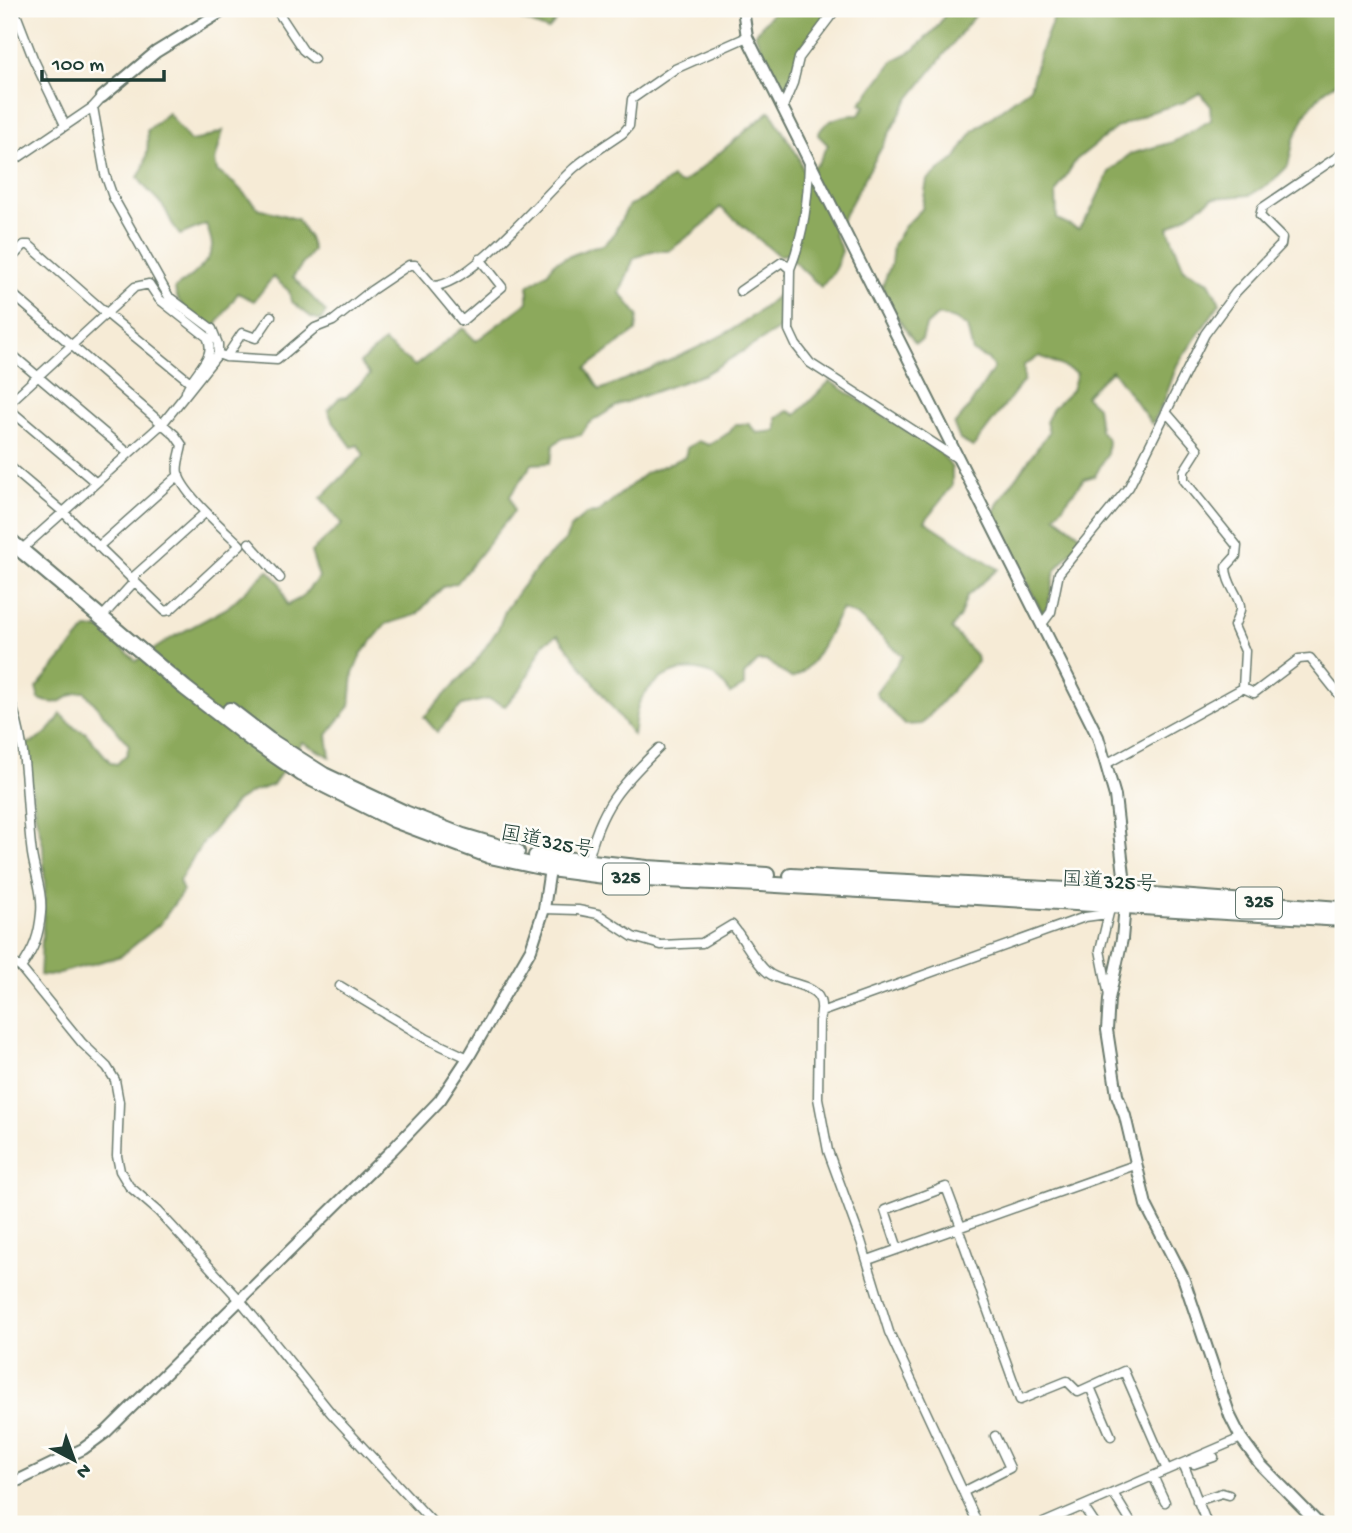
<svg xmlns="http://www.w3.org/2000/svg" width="1352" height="1533" font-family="'Gochi Hand','Klee One',sans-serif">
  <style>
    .forest { fill: #8ca95b; stroke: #567348; stroke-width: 2; fill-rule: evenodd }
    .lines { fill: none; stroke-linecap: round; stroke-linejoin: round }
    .street-casing { stroke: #6a7a6d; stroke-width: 11 }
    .secondary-casing { stroke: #6a7a6d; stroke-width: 14 }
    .highway-casing { stroke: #6a7a6d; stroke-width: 18 }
    .street { stroke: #fff; stroke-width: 8 }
    .secondary { stroke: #fff; stroke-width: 10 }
    .highway { stroke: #fff; stroke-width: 14 }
    .labels { text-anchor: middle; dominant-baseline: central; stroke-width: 5; stroke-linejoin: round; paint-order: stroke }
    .shield { fill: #fdfcf7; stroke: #62766e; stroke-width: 2 }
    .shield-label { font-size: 19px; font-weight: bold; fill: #1f3d34 }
    .street-label { font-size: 21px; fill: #1f3d34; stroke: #fdfcf7 }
  </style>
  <rect width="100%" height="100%" fill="#fdfcf7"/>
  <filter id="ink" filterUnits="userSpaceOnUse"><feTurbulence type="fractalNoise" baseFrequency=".0143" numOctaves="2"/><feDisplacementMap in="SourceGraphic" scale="14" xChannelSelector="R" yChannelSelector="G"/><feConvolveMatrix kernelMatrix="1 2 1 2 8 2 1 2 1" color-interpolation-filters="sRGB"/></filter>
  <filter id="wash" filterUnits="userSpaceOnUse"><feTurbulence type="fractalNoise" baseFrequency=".00686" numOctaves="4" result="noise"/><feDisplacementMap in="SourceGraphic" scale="28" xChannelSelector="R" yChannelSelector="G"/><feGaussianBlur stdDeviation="1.57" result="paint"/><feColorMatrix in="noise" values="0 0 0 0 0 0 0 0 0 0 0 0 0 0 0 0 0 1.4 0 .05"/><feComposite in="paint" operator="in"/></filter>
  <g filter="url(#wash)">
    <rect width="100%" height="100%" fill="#f6ebd6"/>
    <path class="forest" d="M 500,9 L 566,9 L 548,30 L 505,13 Z
      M 770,9 L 833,9 C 821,24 802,41 796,59 C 793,69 793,76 787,86 L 776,83 L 755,34 L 772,13 Z
      M 946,9 L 980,9 L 906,103 L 834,234 L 842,251 L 834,272 L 821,287 L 786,254 L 779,256 L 720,207 L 708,221 L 669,251 L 652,251 L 634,258 L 620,293 L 638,315 L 636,331 L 586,368 L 600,390 C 663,362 737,339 785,288 L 785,326 L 705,374 L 620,404 L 588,424 L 581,435 L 563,438 L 553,445 L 552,456 L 549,463 L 532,464 L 510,496 L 514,511 L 457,583 L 443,587 L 416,615 L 386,624 L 361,654 L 353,674 L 350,706 L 327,735 L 330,757 L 302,742 L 273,785 L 252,792 L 236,802 L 201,845 L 179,881 L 183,891 L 160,924 L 121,956 L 49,976 L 40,975 L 45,888 L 43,845 L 35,813 L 25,744 C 42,741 53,728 61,714 L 76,729 L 85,732 L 111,763 L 117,764 L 127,754 L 129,745 L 85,692 C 65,691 66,710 39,699 L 36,688 L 86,629 L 102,629 L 136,661 L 173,637 L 227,608 L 268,570 L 280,583 L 287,605 L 301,598 L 319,577 L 311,552 L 342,524 L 321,498 L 364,455 L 358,445 L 352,447 L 332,420 L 328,410 L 339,398 L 346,397 L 370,375 L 360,363 L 384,342 L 415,366 L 463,328 L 476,341 L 528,302 L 528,286 L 548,272 L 555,262 L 592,247 L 603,245 L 612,237 L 629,205 L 642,200 L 672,178 L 678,183 L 683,183 L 770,111 L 798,156 L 803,170 L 817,165 L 828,145 L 818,135 C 825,119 843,115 859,115 L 865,106 L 860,104 L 894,60 L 914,50 L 937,27 L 948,10 Z
      M 1057,9 L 1343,9 L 1343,79 L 1325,90 L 1307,111 L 1294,139 L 1288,166 L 1272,182 L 1250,195 L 1213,198 L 1168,228 L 1184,269 L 1209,282 L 1220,303 L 1177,365 L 1164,401 L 1152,424 L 1112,370 L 1085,396 L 1097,407 L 1100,430 L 1108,440 L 1107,454 L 1095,476 L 1084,479 L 1055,516 L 1079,534 L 1080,541 L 1055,571 L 1048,607 L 1042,613 L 993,514 L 999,501 L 1049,432 L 1046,422 L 1053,408 L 1072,390 L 1077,373 L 1040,356 L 1024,365 L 1024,380 L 973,447 L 960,440 L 954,425 L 969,407 L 994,368 L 988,359 L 973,352 L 967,327 L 955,319 L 938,315 L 926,326 L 922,340 L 915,343 L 895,314 L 882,287 L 891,264 L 893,245 L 904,227 L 922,209 L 927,180 L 955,159 L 973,131 L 1030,88 L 1040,53 ZM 1200,93 L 1210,105 L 1211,120 L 1173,142 L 1130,154 L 1109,172 L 1090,213 L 1078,229 L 1057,219 L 1056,192 L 1076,160 L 1116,128 L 1151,112 L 1184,102 Z
      M 168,113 L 190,141 L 202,139 L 223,131 L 215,161 L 217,171 L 236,185 L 258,208 L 297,219 L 309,238 L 313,250 L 293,277 L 326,312 L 321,320 L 311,317 L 291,301 L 289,291 L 273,277 L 254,301 L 238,293 L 215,327 C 198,317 176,309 175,288 C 188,280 212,262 212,246 C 212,239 208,230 206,224 L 180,235 C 172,226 170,218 165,209 C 157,197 145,190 138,177 C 147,165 149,146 147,131 Z
      M 830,381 L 941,453 L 952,468 L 952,486 L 925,521 L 998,569 L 967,596 L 960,616 L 951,629 L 976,655 L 977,662 L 922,724 L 905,725 L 879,698 L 876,692 L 903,656 L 858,616 L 842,609 C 829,629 815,672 791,678 L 767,661 L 758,661 L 744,675 L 744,686 L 730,694 C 709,654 657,667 639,703 C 635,712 635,726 633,735 L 558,635 L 544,643 L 523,685 L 505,706 L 489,699 L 462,705 L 437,732 L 424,717 L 474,664 L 498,629 L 505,611 L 521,588 L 542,562 L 565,541 L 571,527 L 586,514 L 597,513 L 646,473 L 685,457 L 687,448 L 698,441 L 709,445 L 730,432 L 735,424 L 749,424 L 757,433 L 776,431 L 776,418 L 788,411 L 796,415 Z"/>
  </g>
  <g filter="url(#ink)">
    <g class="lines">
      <g class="street-casing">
        <path id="street" d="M 14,9 L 33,58 L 65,125
          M 276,9 L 303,50 L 314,59
          M 783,107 L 793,83 L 799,58 L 836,9
          M 9,164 L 93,107 L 102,97
          M 9,261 L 24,245 L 29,245 L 106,313 L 189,381
          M 790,269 C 804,234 808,199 809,162
          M 433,286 L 462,321 L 502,287 L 480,259
          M 9,291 L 175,435 L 182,445 C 181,453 176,465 178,473 C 182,493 225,530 240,545 L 170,610 L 165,611 L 62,511 L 9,466
          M 740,291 L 782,262 L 790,269 L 789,330 L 796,345 L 810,363 L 958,459
          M 9,352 L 128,453
          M 218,354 L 226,357 L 277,360 L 315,328 L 333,321 L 372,290 L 409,265 L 415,265 L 433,286 C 469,287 546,193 574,168 C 589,155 606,145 623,133 L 629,126 L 632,99 L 675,69 L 747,37
          M 226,357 L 242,333 L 256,338 L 271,316
          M 9,403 L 135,287 L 149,284 L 159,299 L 207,337 C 218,358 192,372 186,392
          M 9,409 L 95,482
          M 1166,412 L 1198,449 L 1184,471 L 1184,480 L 1237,546 L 1236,556 L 1226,567 C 1226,585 1242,598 1240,610 C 1239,615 1236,621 1234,626 L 1245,651 L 1243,688
          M 249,543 L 280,578
          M 98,547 L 179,475
          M 21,550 L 163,423 L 218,354 L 218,344 L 212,329 L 169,297 L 113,197 L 105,174 L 93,107
          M 131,579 L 206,512
          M 101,618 L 134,582
          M 1042,624 L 1051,612 L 1059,573 L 1129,487 L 1205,334 L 1236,292 L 1281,245 L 1282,238 L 1260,216 L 1262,208 L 1343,153
          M 1243,688 L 1254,693 L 1299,659 L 1310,658 L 1341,697 L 1343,695
          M 9,698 C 29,745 25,804 32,854 C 35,874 43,893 41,913 C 39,936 34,949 21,968
          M 1106,764 L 1243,688
          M 588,861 C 600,807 621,785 659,748
          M 544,909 L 578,910 L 598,914 L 633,937 L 661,945 L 702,943 L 732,925 C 744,939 753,959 766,971 C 785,989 832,978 819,1021 L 818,1098 L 828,1151 L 861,1241 L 889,1332 L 978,1524
          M 9,960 L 21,968 L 82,1043 L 107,1067 L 115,1080 L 119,1102 L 117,1156 L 120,1171 L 129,1186 L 158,1211 L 240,1300 L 331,1413 L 434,1524
          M 340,986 L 427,1039 L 468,1058
          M 1109,996 L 1100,950 L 1109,913
          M 821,1012 L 1085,917 L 1107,914
          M 958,1228 L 1020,1400 L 1067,1381 L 1078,1392 L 1124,1371 L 1167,1470
          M 898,1249 L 885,1210 L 946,1187 L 961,1227
          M 868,1260 L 1135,1165
          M 1090,1387 L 1111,1436
          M 1187,1462 L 1194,1464 L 1214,1457
          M 1183,1463 L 1207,1524
          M 1153,1476 L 1165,1502
          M 963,1492 L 1010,1468 L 995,1436
          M 1113,1493 L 1132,1524
          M 1197,1501 L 1222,1493 L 1229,1495
          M 1083,1506 L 1095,1524
          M 1041,1524 L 1241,1438"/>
      </g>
      <g class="secondary-casing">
        <path id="secondary" d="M 743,9 L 747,37 L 1098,737 L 1115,796 L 1126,893 L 1122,939 L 1109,999 L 1107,1030 L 1117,1095 L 1125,1116 L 1146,1205 L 1183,1277 L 1230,1416 L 1241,1438 L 1260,1464 L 1319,1524
          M 102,97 L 156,52 L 226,9
          M 9,1485 L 83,1449 L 106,1432 L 392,1150 L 440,1100 L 468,1058 L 531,949 L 544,909 L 551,862"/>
      </g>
      <g class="highway-casing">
        <path id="highway" d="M 9,540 L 185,688 L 251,739 L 302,774 L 394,820 L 490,856 L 550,869 L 620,878 L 760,884 L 1343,919
          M 230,710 L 269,740 L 324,775 L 405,813 L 463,836 L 517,852
          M 536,856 L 647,868 L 767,875
          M 791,876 L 1126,893 L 1340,909"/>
      </g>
      <use href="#street" class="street"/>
      <use href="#secondary" class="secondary"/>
      <use href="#highway" class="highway"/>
    </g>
  </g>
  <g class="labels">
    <g class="shield">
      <rect x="603" y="863.5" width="46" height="31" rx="5"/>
      <rect x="1236" y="887.5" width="46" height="31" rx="5"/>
    </g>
    <g class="shield-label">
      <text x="626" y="879">325</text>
      <text x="1259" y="903">325</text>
    </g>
    <g class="street-label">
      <text transform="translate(547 844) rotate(11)">国道325号</text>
      <text transform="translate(1109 884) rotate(3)">国道325号</text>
    </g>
  </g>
  <rect width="1352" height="1533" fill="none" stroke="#fdfcf7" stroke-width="35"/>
  <g transform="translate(74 1460) rotate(139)" stroke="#fdfcf7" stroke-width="5" paint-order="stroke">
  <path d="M0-5L12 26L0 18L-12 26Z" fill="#1f3d34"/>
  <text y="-10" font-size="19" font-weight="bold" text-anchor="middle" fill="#1f3d34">N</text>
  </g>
  <path d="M42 70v10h122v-10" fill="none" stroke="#1f3d34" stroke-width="3.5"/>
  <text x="52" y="70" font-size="21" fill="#1f3d34" stroke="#fdfcf7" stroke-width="5" paint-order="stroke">100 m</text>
</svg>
